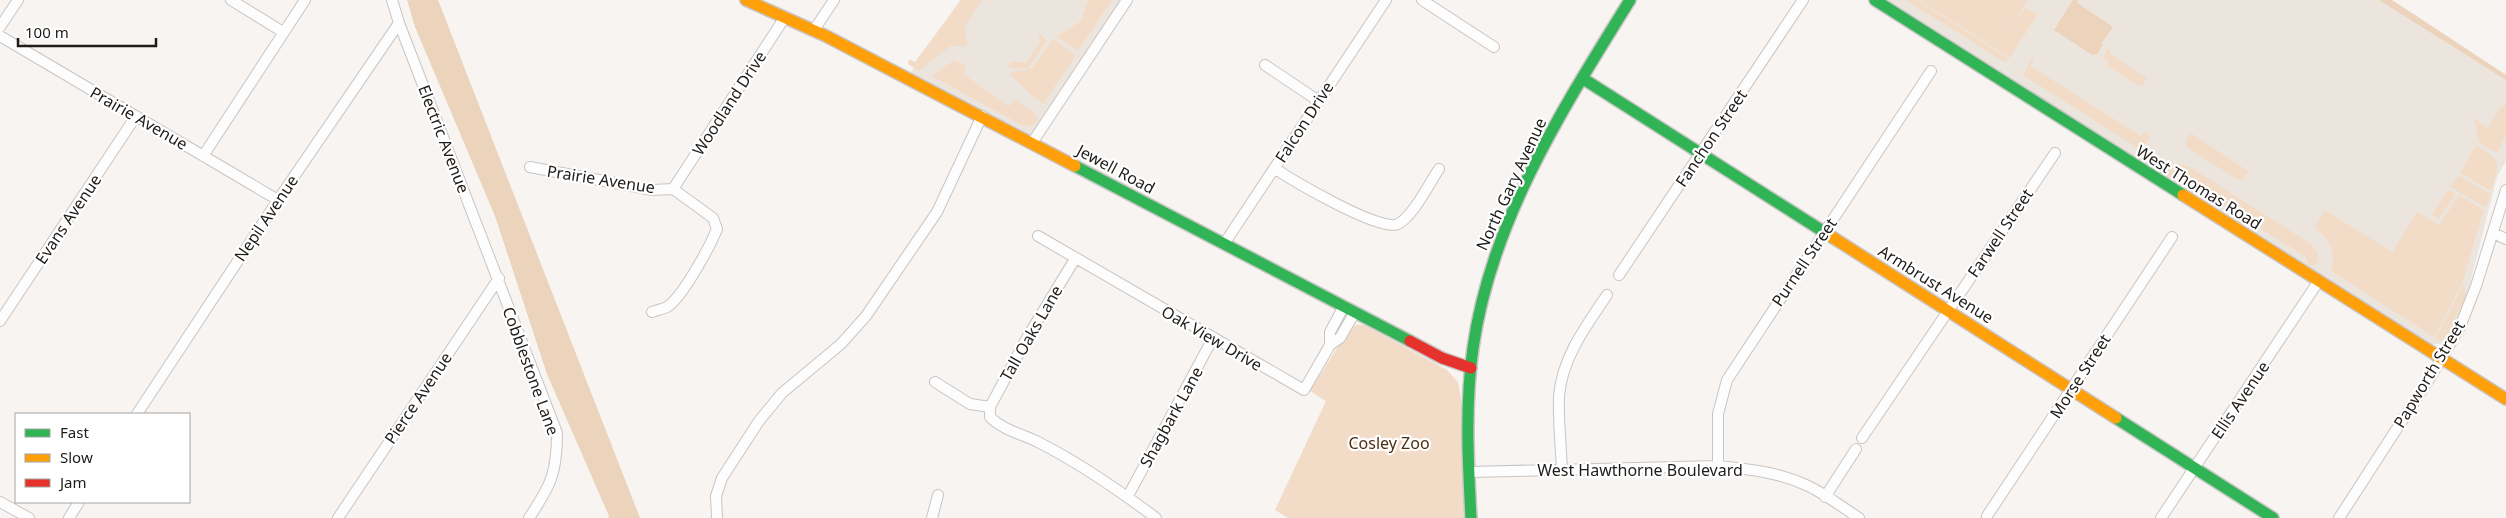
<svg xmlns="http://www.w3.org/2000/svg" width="2506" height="518" font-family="'Noto Sans',sans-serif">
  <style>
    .built { fill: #ece5dd }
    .green { fill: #f3dcc7 }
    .forest { fill: #ebd3bc }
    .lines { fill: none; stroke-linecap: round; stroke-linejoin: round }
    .street-casing { stroke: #c8c5c3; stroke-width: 12 }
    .fast-casing { stroke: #c8c5c3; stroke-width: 14 }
    .slow-casing { stroke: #c8c5c3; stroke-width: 14 }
    .jam-casing { stroke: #c8c5c3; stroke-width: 14 }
    .street { stroke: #fefdfd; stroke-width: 10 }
    .fast { stroke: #30b455; stroke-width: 11 }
    .slow { stroke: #ff9f0a; stroke-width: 11 }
    .jam { stroke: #e5322d; stroke-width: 11 }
    .labels { text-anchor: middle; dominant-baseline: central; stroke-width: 4.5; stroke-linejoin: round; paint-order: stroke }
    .street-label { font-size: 16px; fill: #1e1c1a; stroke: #fff }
    .park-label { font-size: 16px; fill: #4b2f10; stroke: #fff }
  </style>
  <rect width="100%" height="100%" fill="#f7f4f1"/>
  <path class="built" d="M 960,0 L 1121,0 L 1029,137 L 909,75 Z
    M 1887,0 L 2392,0 L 2506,75 L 2506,161 L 2497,177 L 2467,295 L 2450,336 L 2441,344 L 2431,344 Z"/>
  <path class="green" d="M 961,0 L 982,0 L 965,26 L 967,46 L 951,46 L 919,71 L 908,64 L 909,59 L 915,62 Z
    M 1088,0 L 1112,0 L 1078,51 L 1056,37 L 1081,21 Z
    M 1906,0 L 1917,0 L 2009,59 L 2004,62 Z
    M 1919,0 L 2013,0 L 2012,2 L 2014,0 L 2028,0 L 1999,46 L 2025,7 L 2037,15 L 2010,58 Z
    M 1038,31 L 1047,41 L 1028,68 L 1008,68 L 1012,61 L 1026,63 L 1041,41 Z
    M 1053,39 L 1076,55 L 1043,104 C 1030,96 1022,84 1010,75 L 1012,72 L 1031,69 Z
    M 2108,48 L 2110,50 L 2109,53 L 2147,78 L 2143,85 L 2139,86 L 2108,66 L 2109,63 L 2103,57 Z
    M 2032,58 L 2034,59 L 2030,66 L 2141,136 L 2147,130 L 2149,138 L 2141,150 L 2023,75 Z
    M 954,60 L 966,66 L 963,74 L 1009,106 L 1015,100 L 1036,114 L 1038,121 L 1029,127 L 1021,125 L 932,76 Z
    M 2506,105 L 2506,135 L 2497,153 L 2479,142 L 2474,119 L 2488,128 L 2500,108 Z
    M 2191,133 L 2248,171 L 2244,179 L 2238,180 L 2187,147 L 2185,141 Z
    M 2476,145 C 2503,162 2500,162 2491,191 L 2460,173 Z
    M 2177,164 L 2190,167 L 2311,244 L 2317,251 L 2318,262 L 2312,266 L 2308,265 L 2306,257 L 2173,173 L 2169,179 L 2166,174 L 2170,168 Z
    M 2458,175 L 2490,194 L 2486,208 L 2451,187 Z
    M 2448,190 L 2456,194 L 2438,220 L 2432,214 Z
    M 2459,195 L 2484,210 L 2461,286 L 2434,337 L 2331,271 C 2337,250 2329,241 2315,227 L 2325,210 L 2392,252 L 2417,212 L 2439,225 Z
    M 2464,283 L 2466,296 L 2448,334 L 2442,341 L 2436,338 Z
    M 1356,325 L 1364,325 L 1447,370 L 1458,382 L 1461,399 L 1465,518 L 1288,518 L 1275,510 L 1326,401 L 1310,391 L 1347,332 Z"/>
  <path class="forest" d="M 407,0 L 438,0 L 640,518 L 608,518 L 609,516 L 547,374 L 495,216 L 415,27 Z
    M 2073,0 L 2078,0 L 2077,3 L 2113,27 L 2101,44 L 2103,45 L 2097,54 L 2092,55 L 2054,30 Z
    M 2379,0 L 2392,0 L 2506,75 L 2506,80 Z"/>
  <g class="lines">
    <g class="street-casing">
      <path id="street" d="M 231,0 L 283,32
        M 392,0 L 399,23 L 557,433 C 557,473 551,485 529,518
        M 1422,0 L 1494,47
        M 0,27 L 18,0
        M 814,30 L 834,0
        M 0,36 L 278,200
        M 1265,65 L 1317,100
        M 1032,143 L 1127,0
        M 203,156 L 305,0
        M 530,167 L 652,190 L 673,189
        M 1274,168 C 1292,180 1381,233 1398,224 C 1413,216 1429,184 1439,169
        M 673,189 L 785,17
        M 2493,233 L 2506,239
        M 1038,236 L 1304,390 L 1330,345 L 1340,338 L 1355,312
        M 1224,244 L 1386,0
        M 1619,275 L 1803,0
        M 652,312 C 657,310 663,309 667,307 C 683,297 710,246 717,229 L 713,218 L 673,189
        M 0,321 L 136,116
        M 1330,345 L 1330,332 L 1344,306
        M 935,382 L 970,404 L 990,407 L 990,417 C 1004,431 1023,434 1040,443 C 1081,464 1120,491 1156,518
        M 990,407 L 1028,336 L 1075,259
        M 137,414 L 278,200 L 399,23
        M 1862,438 L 2055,153
        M 1718,466 L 1718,414 L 1727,380 L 1931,71
        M 1562,470 C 1561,446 1558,420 1559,396 C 1562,358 1586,326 1607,295
        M 1469,472 L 1718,466 C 1748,469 1778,472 1806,485 C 1824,493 1842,507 1859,518
        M 1128,496 L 1213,338
        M 1825,497 L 1856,449
        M 0,502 L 29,518
        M 1987,516 L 2172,237
        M 69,518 L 79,502
        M 338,518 L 499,278
        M 717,518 L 716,496 L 722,478 L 759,421 L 782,393 L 841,344 L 866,316 L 937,212 L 982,116
        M 932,518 L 938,495
        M 2161,518 L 2318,282
        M 2339,518 L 2431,376 L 2460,327 L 2476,286 L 2506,190"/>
    </g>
    <g class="fast-casing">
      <path id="fast" d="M 1875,0 L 2183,195
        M 1582,78 L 1832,237
        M 1075,166 L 1410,341
        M 2116,418 L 2273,518
        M 1471,518 C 1468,462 1465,404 1473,348 C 1491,220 1563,108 1630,0"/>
    </g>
    <g class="slow-casing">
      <path id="slow" d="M 746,0 L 826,36 L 1075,166
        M 2183,195 L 2506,399
        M 1832,237 L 2116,418"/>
    </g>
    <g class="jam-casing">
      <path id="jam" d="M 1410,341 L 1442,358 L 1471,368"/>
    </g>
    <use href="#street" class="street"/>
    <use href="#fast" class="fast"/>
    <use href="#slow" class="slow"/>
    <use href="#jam" class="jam"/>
  </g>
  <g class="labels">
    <g class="street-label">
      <text transform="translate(729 103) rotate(-57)">Woodland Drive</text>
      <text transform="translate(139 118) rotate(30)">Prairie Avenue</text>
      <text transform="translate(1304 122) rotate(-57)">Falcon Drive</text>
      <text transform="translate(1711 138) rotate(-56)">Fanchon Street</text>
      <text transform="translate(444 139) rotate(69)">Electric Avenue</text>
      <text transform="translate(1116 169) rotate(28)">Jewell Road</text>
      <text transform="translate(601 179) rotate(9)">Prairie Avenue</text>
      <text transform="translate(1511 184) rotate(-65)">North Gary Avenue</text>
      <text transform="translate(2199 187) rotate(32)">West Thomas Road</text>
      <text transform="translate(266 218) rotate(-56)">Nepil Avenue</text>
      <text transform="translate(68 219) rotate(-56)">Evans Avenue</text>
      <text transform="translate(2000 233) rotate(-56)">Farwell Street</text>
      <text transform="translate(1804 262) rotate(-56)">Purnell Street</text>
      <text transform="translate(1936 284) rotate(32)">Armbrust Avenue</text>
      <text transform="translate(1031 333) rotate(-60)">Tall Oaks Lane</text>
      <text transform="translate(1212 338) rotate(30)">Oak View Drive</text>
      <text transform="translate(531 371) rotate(70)">Cobblestone Lane</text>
      <text transform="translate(2429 374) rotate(-59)">Papworth Street</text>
      <text transform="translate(2080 376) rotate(-57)">Morse Street</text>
      <text transform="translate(418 398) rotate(-56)">Pierce Avenue</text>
      <text transform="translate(2240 400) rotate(-56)">Ellis Avenue</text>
      <text transform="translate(1171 417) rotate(-61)">Shagbark Lane</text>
      <text x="1640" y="470">West Hawthorne Boulevard</text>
    </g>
    <g class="park-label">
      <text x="1389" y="443">Cosley Zoo</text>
    </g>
  </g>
  <rect x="15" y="413" width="175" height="90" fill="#ffffff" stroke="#a5a4a3"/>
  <rect x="25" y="429" width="25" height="8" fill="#30b455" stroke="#a5a4a3"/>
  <text x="60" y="438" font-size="15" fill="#1e1c1a">Fast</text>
  <rect x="25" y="454" width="25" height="8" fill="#ff9f0a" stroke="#a5a4a3"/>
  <text x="60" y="463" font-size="15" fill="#1e1c1a">Slow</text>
  <rect x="25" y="479" width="25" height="8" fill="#e5322d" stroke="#a5a4a3"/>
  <text x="60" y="488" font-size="15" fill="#1e1c1a">Jam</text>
  <path d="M18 38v8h138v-8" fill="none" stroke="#1e1c1a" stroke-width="2.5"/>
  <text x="25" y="38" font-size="15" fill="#1e1c1a" stroke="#ffffff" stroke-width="4" paint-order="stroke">100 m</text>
</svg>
